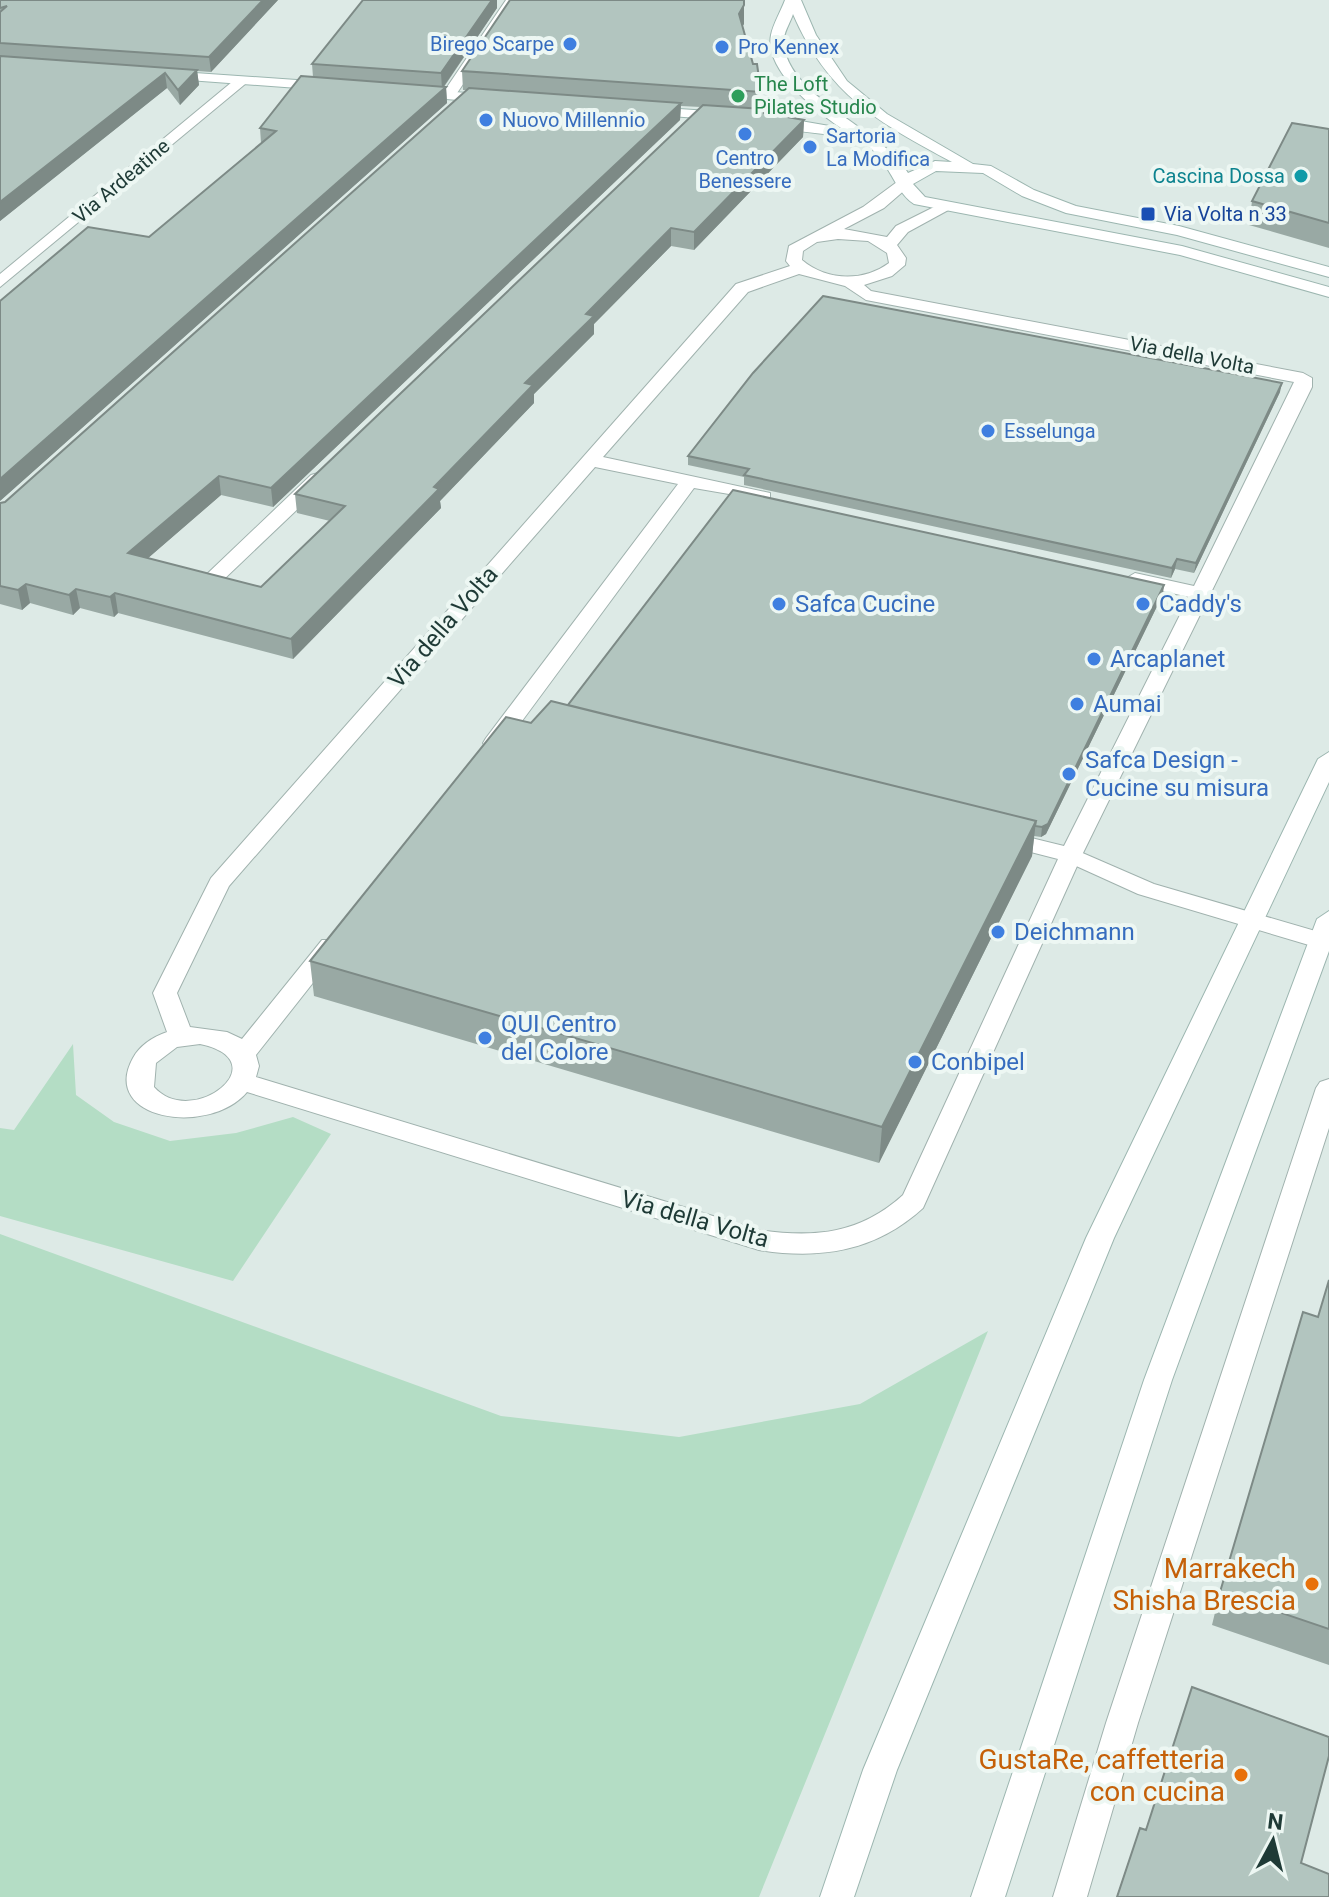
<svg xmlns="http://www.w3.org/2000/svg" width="1329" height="1897" font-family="Roboto,sans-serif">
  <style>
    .green { fill: #b4ddc5 }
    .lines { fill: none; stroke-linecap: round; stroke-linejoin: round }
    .lane-casing { stroke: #a0b2ae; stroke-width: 2 }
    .street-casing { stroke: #a0b2ae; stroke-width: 2 }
    .secondary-casing { stroke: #9cb6b0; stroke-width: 2 }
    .lane { fill: #fff; fill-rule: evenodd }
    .street { fill: #fff; fill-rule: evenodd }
    .secondary { fill: #fff; fill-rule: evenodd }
    .wall { fill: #99a9a4; fill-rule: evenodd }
    .shaded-wall { fill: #7d8a86 }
    .building { fill: #b2c5bf; stroke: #7d8a86; stroke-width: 2 }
    .shop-dot { fill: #3f7fe0; stroke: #edf7f3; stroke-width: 3 }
    .leisure-dot { fill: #2e9e5b; stroke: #edf7f3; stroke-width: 3 }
    .culture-dot { fill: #0f9aa8; stroke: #edf7f3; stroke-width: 3 }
    .transit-dot { fill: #1a4fb4; stroke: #edf7f3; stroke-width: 3 }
    .food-dot { fill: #e8710a; stroke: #edf7f3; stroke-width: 3 }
    .labels { text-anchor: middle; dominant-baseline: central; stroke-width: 8; stroke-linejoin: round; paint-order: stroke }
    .far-shop-label { font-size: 20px; fill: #366cbe; stroke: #edf7f3; text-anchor: start }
    .far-leisure-label { font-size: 20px; fill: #27864d; stroke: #edf7f3; text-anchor: start }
    .far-culture-label { font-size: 20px; fill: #0d838f; stroke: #edf7f3; text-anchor: end }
    .far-street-label { font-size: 20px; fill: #1e3a36; stroke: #edf7f3 }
    .far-transit-label { font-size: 20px; fill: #164399; stroke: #edf7f3; text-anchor: start }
    .shop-label { font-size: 24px; fill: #366cbe; stroke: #edf7f3; text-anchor: start }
    .street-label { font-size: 24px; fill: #1e3a36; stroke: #edf7f3 }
    .near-food-label { font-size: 28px; fill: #c56008; stroke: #edf7f3; text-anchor: end }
  </style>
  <rect width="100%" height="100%" fill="#ddeae6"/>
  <path class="green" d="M 73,1044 L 76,1095 L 114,1122 L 170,1141 L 236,1133 L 293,1117 L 331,1134 L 233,1281 L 0,1216 L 0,1128 L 14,1130 Z
    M 0,1234 L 501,1416 L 679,1437 L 860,1404 L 988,1331 L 759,1897 L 0,1897 Z"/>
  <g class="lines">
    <g class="lane-casing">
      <path id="lane" d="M 901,179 L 914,182 L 884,208 L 844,229 L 887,237 L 896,226 L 938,205 L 952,208 L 908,232 L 897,245 L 906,258 L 905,265 L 892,276 L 864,285 L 871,291 L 1303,373 L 1312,378 L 1312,387 L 1082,855 L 923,1208 C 876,1251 821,1260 759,1250 L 247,1092 C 209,1137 99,1120 133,1058 C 140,1045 153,1037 167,1032 L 153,993 L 211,878 L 736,284 L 790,266 L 786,261 L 789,246 L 863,207 ZM 838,239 L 868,241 L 887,253 L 889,263 C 863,282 827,281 802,260 L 803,251 L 817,242 ZM 799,274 L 845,286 L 866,300 L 1294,382 L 1194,586 L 1135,573 L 1125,579 L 1128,583 L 1189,597 L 1064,846 L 1003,831 L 992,838 L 995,843 L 1058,859 L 903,1195 C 860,1234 815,1238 759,1230 L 256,1077 L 259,1066 L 256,1055 L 342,946 L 338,940 L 322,940 L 242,1039 L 227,1032 L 190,1027 L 177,993 L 229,886 L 595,467 L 678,484 L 486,738 L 483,743 L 486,748 L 502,748 L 694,488 L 770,501 L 770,493 L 603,457 L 748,292 ZM 200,1044 C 280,1061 192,1130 154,1087 L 156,1063 L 177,1047 Z"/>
    </g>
    <g class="street-casing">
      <path id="street" d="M 506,0 L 520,0 L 453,99 L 443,99 L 441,96 Z
        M 238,77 L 250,80 L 0,287 L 0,274 Z
        M 318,473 L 327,479 L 325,483 L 221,582 L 207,582 L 204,578 L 207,574 L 311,475 Z
        M 1071,848 L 1154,884 L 1329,935 L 1329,951 L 1138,894 L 1063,860 L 1060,855 Z
        M 1329,1079 L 1329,1128 L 1138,1723 L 1087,1897 L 1053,1897 L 1106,1723 L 1316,1088 L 1320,1082 Z"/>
    </g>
    <g class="secondary-casing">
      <path id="secondary" d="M 785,0 L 801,0 L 816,35 L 847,81 L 887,114 L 973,164 L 991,166 L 1034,190 L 1076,206 L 1179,226 L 1329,267 L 1329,277 L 1177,235 L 1066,213 L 1022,196 L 983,173 L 936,171 L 913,184 L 925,197 L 1182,246 L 1329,287 L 1329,297 L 1180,255 L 914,204 C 891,189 889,152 856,140 C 832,131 783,135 765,120 L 772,116 L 841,128 C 816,111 764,70 771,35 C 773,24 781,11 785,0 ZM 793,14 C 828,95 878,122 952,162 L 935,161 L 908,173 C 884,129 780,95 784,38 C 785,30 791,21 793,14 Z
        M 166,71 L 325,82 L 332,86 L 325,90 L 161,78 L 161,72 Z
        M 417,89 L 492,95 L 499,99 L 492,103 L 412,96 L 410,93 Z
        M 649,107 L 724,112 L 731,116 L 724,120 L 644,114 L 644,108 Z
        M 1329,752 L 1329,782 L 1114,1238 L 897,1770 L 854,1897 L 820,1897 L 863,1770 L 1086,1238 L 1318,759 Z
        M 1329,911 L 1329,951 L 1172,1380 L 1005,1897 L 971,1897 L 1144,1380 L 1317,919 Z"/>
    </g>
    <use href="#lane" class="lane"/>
    <use href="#street" class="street"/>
    <use href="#secondary" class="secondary"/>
  </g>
  <path class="wall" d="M 0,0 L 278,0 L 211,72 L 197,71 L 199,85 L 180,105 L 167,88 L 0,221 Z
    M 363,0 L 497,0 L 497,8 L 444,87 L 446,87 L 447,103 L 0,501 L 149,237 L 261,143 L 260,128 L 313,77 L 312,64 Z
    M 744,24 L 742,27 L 761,92 L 761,109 L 764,113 L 804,120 L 803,137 L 694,250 L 671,246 L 594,324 L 594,334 L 534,394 L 534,403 L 440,501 L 441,508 L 293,659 L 118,613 L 114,617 L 80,608 L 73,615 L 30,603 L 22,610 L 0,604 L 0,503 L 5,502 L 467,90 L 463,90 L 462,71 ZM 681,106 L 701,107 L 295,494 L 297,513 L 330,521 L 261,587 L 148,558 L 221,495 L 273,507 L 680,120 Z
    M 1329,129 L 1329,248 L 1249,225 L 1252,201 Z
    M 1280,392 L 1194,573 L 1175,569 L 1171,578 L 744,485 L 744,477 L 688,465 L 688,456 Z
    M 1163,594 L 1046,834 L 1041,837 L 1034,836 L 1032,856 L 879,1163 L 314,996 L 310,961 L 531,723 L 568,705 Z
    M 1329,1280 L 1329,1665 L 1212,1625 L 1220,1592 L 1318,1317 Z"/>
  <path class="shaded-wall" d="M 263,0 L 278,0 L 211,72 L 209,57 Z
    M 492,0 L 497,0 L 497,8 L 442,89 L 441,73 Z
    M 744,5 L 744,24 L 738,33 L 739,14 Z
    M 197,70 L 199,85 L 180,105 L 178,90 Z
    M 165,73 L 167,88 L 0,221 L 0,202 Z
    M 446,87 L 447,103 L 0,501 L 0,479 Z
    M 681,103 L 680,120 L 273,507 L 271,488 Z
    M 804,120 L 803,137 L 694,250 L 694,232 Z
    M 671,228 L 671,246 L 594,324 L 594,334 L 534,394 L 534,403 L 440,501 L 441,508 L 293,659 L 291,639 L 434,487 L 586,314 Z
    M 1282,383 L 1280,392 L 1194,573 L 1196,563 Z
    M 219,476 L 221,495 L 132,572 L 128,553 Z
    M 1177,559 L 1175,569 L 1171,578 L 1172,568 Z
    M 26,584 L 30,603 L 22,610 L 18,590 Z
    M 1164,585 L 1163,594 L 1046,834 L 1041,837 L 1042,827 Z
    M 76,589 L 80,608 L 73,615 L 69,595 Z
    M 115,593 L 118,613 L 114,617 L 110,597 Z
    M 1036,821 L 1032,856 L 879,1163 L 882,1127 Z"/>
  <path class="building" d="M 0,0 L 263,0 L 209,57 L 0,43 L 0,12 L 7,6 L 0,8 Z
    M 363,0 L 492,0 L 441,73 L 312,64 Z
    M 510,0 L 744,0 L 744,5 L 739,14 L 753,64 L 757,64 L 761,92 L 462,71 Z
    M 0,56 L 197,70 L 178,90 L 165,73 L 0,202 Z
    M 301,76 L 446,87 L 0,479 L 0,301 L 88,227 L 149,237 L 276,131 L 260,128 Z
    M 469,88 L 681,103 L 271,488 L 219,476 L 128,553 L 261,587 L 345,506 L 295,494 L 703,105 L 763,109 L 764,113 L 804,120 L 694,232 L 671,228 L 586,314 L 594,316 L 525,383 L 533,385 L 434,487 L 439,489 L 291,639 L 115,593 L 110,597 L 76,589 L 69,595 L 26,584 L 18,590 L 0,586 L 0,503 L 5,502 Z
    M 1292,123 L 1329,129 L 1329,223 L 1252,201 Z
    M 823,296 L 1282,383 L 1196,563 L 1177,559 L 1172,568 L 744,475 L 749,469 L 688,456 L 753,373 Z
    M 733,490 L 1164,585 L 1048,824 L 1042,827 L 1035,826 L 1036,821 L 568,705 Z
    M 551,701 L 1036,821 L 882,1127 L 310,961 L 506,717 L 531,723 Z
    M 1329,1280 L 1329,1629 L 1220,1592 L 1303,1312 L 1318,1317 Z
    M 1192,1687 L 1329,1737 L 1329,1756 L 1301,1863 L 1329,1874 L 1329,1897 L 1117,1897 L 1140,1828 L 1146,1830 Z"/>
  <g class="shop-dot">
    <circle cx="570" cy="44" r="8"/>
    <circle cx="722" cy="47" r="8"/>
    <circle cx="486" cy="120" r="8"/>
    <circle cx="745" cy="134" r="8"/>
    <circle cx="810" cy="147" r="8"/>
    <circle cx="988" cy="431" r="8"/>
    <circle cx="779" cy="604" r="8"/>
    <circle cx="1143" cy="604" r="8"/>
    <circle cx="1094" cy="659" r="8"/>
    <circle cx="1077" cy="704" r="8"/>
    <circle cx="1069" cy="774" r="8"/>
    <circle cx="998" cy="932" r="8"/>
    <circle cx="485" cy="1038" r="8"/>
    <circle cx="915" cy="1062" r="8"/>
  </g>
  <circle class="leisure-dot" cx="738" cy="96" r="8"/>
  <circle class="culture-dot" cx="1301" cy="176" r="8"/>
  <rect class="transit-dot" x="1140" y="206" width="16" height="16" rx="4"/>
  <g class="food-dot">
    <circle cx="1312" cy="1584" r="8"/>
    <circle cx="1241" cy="1775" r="8"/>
  </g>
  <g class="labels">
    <g class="far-shop-label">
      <text x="554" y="44" text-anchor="end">Birego Scarpe</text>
      <text x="738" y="47">Pro Kennex</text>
      <text x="502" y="120">Nuovo Millennio</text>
      <text x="826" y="136">Sartoria<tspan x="826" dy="23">La Modifica</tspan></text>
      <text x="745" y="158" text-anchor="middle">Centro<tspan x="745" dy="23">Benessere</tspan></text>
      <text x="1004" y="431">Esselunga</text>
    </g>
    <g class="far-leisure-label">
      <text x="754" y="84">The Loft<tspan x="754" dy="23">Pilates Studio</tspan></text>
    </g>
    <g class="far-culture-label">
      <text x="1285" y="176">Cascina Dossa</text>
    </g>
    <g class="far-street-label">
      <text transform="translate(121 181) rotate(-40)">Via Ardeatine</text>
      <text transform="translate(1192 355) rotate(11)">Via della Volta</text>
    </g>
    <g class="far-transit-label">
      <text x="1164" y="214">Via Volta n 33</text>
    </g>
    <g class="shop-label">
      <text x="795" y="604">Safca Cucine</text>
      <text x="1159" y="604">Caddy's</text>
      <text x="1110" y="659">Arcaplanet</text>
      <text x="1093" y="704">Aumai</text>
      <text x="1085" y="760">Safca Design -<tspan x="1085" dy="28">Cucine su misura</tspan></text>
      <text x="1014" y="932">Deichmann</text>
      <text x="501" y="1024">QUI Centro<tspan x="501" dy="28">del Colore</tspan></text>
      <text x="931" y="1062">Conbipel</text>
    </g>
    <g class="street-label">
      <text transform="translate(443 627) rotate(-49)">Via della Volta</text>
      <text transform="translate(695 1219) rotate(16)">Via della Volta</text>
    </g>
    <g class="near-food-label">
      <text x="1296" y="1568">Marrakech<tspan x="1296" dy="32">Shisha Brescia</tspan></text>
      <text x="1225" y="1759">GustaRe, caffetteria<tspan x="1225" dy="32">con cucina</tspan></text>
    </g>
  </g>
  <g transform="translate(1273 1841) rotate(7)" stroke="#edf7f3" stroke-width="6" paint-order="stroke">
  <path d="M0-6L14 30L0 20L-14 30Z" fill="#1e3a36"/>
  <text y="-12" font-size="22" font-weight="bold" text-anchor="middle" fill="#1e3a36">N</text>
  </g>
</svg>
